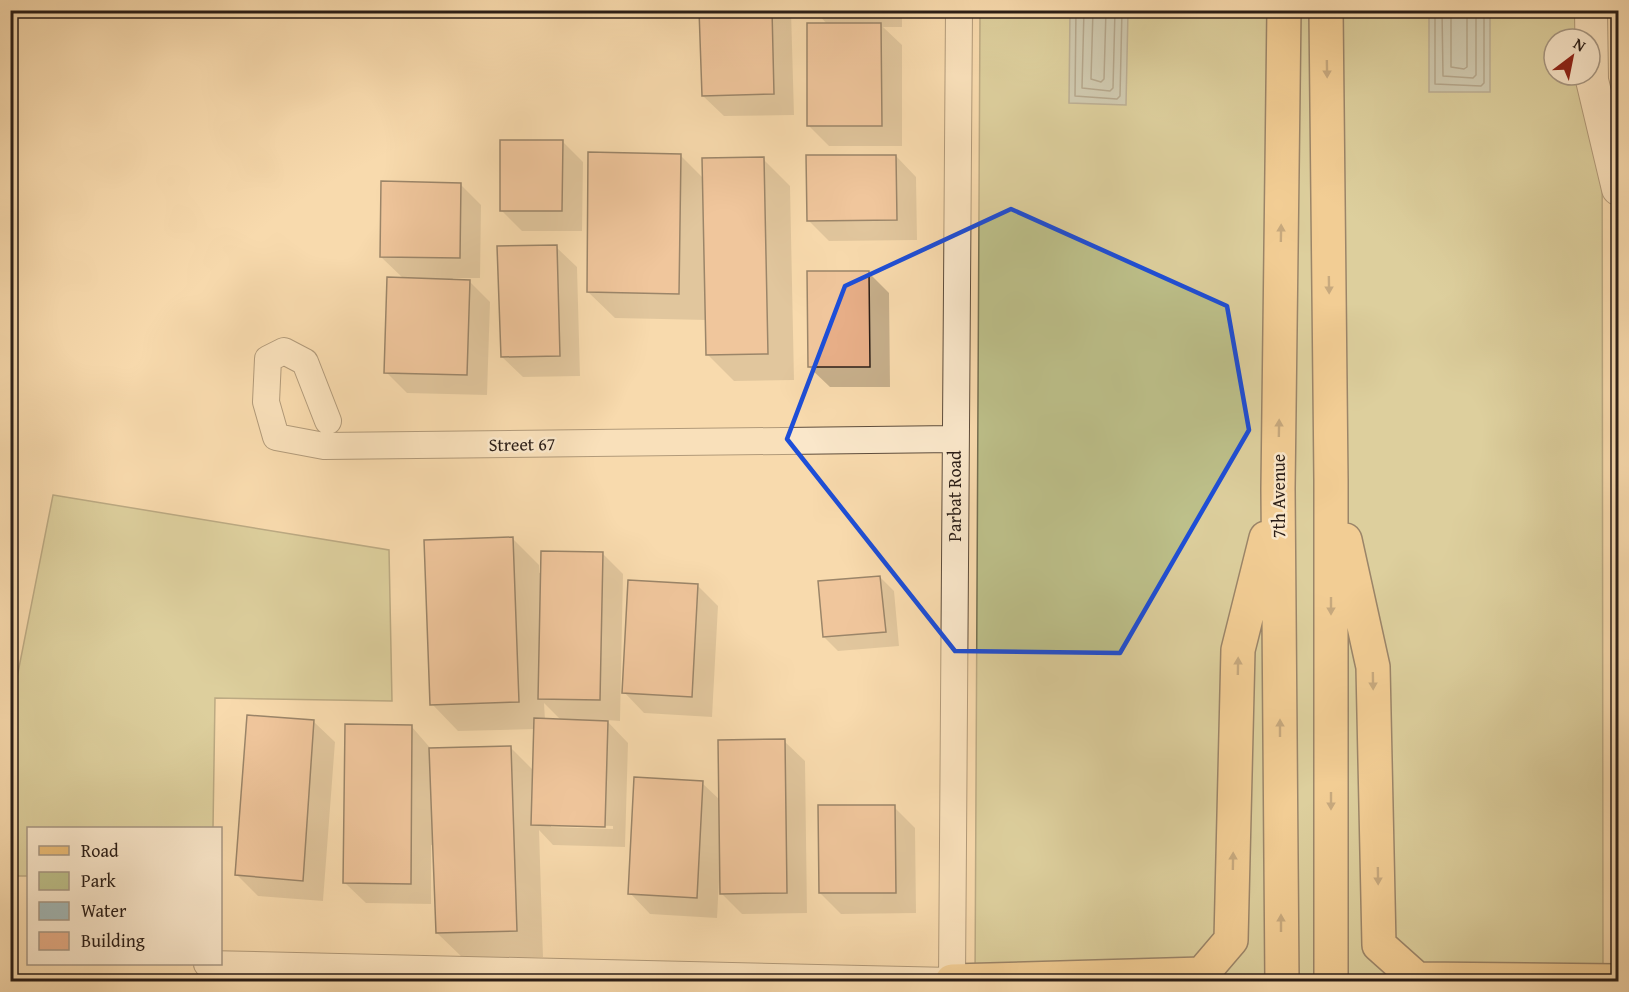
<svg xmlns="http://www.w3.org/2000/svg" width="1629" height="992" font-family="'Gentium Book Plus',serif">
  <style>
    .green { fill: #bdc08a; stroke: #746f50; stroke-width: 1.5; fill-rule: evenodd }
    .water { fill: #a3b8b6; stroke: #737a76; stroke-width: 1.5 }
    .shadow { fill: #0003; fill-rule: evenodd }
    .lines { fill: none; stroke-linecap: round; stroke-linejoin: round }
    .shore { stroke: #676b66; stroke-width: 1.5 }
    .building { fill: #e7ae87; stroke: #2b1e17; stroke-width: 1.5 }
    .minor-casing { stroke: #5e4d3c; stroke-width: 28 }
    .tertiary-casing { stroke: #5e4d3c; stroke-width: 34 }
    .primary-casing { stroke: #2b1e17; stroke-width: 36 }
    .minor { stroke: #fae7ca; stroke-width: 26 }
    .tertiary { stroke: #fae7ca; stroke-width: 32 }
    .primary { stroke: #ecbd76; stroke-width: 33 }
    .oneway { fill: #8c6e46 }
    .marked { fill: none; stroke: #1d4ed8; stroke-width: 4.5; stroke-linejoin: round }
    .labels { text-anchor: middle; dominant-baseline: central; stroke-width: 5; stroke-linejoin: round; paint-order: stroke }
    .street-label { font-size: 18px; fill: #2b1e17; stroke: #fae7ca }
  </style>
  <rect width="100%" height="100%" fill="#f8daad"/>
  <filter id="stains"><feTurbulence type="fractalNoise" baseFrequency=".00333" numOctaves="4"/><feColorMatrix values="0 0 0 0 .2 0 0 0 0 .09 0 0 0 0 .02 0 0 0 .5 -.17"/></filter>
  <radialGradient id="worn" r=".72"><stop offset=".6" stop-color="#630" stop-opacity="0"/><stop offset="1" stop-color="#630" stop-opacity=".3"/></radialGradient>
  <path class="green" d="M 980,11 L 1602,11 L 1603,981 L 975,982 ZM 1554,39 L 1590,39 L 1590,75 L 1554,75 Z
    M 53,495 L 389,550 L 392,701 L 215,698 L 213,828 L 28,828 L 28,876 L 11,876 L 11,708 Z"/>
  <path class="water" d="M 1070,11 L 1128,11 L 1126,105 L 1069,103 Z
    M 1429,11 L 1490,11 L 1490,92 L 1429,92 Z"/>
  <path class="shadow" d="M 701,10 L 791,10 L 794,115 L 724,116 L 703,96 Z
    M 814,10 L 902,10 L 902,27 L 883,27 L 902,45 L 902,146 L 829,146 L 809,126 L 828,25 Z
    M 562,141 L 583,162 L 582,231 L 522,231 L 501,210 Z
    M 680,155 L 704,179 L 763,159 L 790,186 L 794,380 L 734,381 L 707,354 L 707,320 L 615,318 L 588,292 Z
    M 896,156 L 916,177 L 917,240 L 829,241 L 808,220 Z
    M 460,184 L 481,205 L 480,278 L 453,278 L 452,281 L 469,281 L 490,302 L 487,395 L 407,393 L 386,372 L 404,279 L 381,257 Z
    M 556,247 L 577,267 L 580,376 L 523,377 L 502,357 Z
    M 868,272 L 889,293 L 890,387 L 830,387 L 809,367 Z
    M 513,539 L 539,565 L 539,573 L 602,553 L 623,574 L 620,721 L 606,720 L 628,743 L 625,847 L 553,845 L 539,830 L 543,957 L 464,959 L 437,933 L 434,845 L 431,845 L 431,904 L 366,903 L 345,883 L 412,727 L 432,750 L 510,747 L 534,771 L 535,729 L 458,731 L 432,704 ZM 544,703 L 562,721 L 545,720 ZM 551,824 L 613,826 L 613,829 L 551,827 Z
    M 880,577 L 894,591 L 899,646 L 838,651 L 824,637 Z
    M 697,585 L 718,606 L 712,717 L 644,713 L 624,692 Z
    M 314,722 L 335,742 L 323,901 L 258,896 L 237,875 Z
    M 784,741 L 805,761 L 807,913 L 742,914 L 722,894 L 721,881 L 719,881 L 717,918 L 650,914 L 630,893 L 702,783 L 720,800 Z
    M 894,807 L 915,828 L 916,913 L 841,914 L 820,893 Z"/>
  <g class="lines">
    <path class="shore" d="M 1076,10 L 1075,96 L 1117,99 L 1120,96 L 1122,10
      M 1084,10 L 1082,88 L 1110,91 L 1113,88 L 1115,10
      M 1093,10 L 1091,79 L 1101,82 L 1104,79 L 1106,10
      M 1435,10 L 1435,84 L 1481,86 L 1484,83 L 1484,10
      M 1442,10 L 1443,76 L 1473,78 L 1476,75 L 1476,10
      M 1451,10 L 1451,67 L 1464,69 L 1467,67 L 1467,10"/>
  </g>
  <path class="building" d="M 699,10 L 772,10 L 774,94 L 702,96 Z
    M 807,23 L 881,23 L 882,126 L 807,126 Z
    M 500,140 L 563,140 L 562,211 L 500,211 Z
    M 588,152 L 681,154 L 679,294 L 587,292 Z
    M 806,155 L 896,155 L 897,220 L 807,221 Z
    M 764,157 L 768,354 L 706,355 L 702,158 Z
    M 381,181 L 461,183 L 460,258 L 380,257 Z
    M 557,245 L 560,356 L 501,357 L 497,246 Z
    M 807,271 L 869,271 L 870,367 L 808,367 Z
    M 387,277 L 470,280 L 467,375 L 384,373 Z
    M 513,537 L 519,702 L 430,705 L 424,540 Z
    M 541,551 L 603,552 L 600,700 L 538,699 Z
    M 880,576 L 886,632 L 823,637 L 818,581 Z
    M 628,580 L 698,584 L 692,697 L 622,693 Z
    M 247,715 L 314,720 L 303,881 L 235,875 Z
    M 534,718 L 608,721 L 605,827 L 531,825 Z
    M 345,724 L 412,725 L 411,884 L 343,883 Z
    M 785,739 L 787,893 L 720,894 L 718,740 Z
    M 511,746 L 517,931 L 436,933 L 429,748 Z
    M 634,777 L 703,781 L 697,898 L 628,894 Z
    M 818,805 L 895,805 L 896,893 L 819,893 Z"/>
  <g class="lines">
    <g class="minor-casing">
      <path id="minor" d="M 328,421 L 305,362 L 284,351 L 268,359 L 266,402 L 276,437 L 324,446 L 955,439
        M 207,964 L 952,981 L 959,10"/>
    </g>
    <g class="tertiary-casing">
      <path id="tertiary" d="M 1591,10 L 1592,80 L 1618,189"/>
    </g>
    <g class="primary-casing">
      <path id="primary" d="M 1326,10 L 1331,480 L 1331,982
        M 1345,540 L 1373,667 L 1379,945 L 1417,979 L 1618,981
        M 952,981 L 1202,974 L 1231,940 L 1238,650 L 1266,538
        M 1282,982 L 1278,489 L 1284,10"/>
    </g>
    <use href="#minor" class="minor"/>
    <use href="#tertiary" class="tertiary"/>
    <use href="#primary" class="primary"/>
  </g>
  <defs><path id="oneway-solid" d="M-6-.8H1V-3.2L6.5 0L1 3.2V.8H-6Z" transform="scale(1.5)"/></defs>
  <g class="oneway">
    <use href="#oneway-solid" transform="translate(1327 69) rotate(89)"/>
    <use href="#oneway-solid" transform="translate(1281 233) rotate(-89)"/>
    <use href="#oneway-solid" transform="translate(1329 285) rotate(89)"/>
    <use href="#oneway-solid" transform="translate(1279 428) rotate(-89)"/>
    <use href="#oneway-solid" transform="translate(1331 606) rotate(90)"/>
    <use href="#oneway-solid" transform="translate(1238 666) rotate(-89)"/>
    <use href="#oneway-solid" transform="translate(1373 681) rotate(89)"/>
    <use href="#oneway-solid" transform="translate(1280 728) rotate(-90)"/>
    <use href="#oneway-solid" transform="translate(1331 801) rotate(90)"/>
    <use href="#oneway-solid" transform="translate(1233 861) rotate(-89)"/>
    <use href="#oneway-solid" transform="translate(1378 876) rotate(89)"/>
    <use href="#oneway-solid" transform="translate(1281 923) rotate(-90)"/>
  </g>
  <path d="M0 0H1629V992H0ZM 1011,209 L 1227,306 L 1249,430 L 1120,653 L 955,651 L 787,439 L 845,286 Z" fill="#f8daad" fill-opacity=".55" fill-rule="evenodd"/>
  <path class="marked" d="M 1011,209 L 1227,306 L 1249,430 L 1120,653 L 955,651 L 787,439 L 845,286 Z"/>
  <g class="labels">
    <g class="street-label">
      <text transform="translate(522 444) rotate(-1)">Street 67</text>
      <text transform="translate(954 496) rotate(-90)">Parbat Road</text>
      <text transform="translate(1278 496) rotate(-90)">7th Avenue</text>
    </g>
  </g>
  <rect width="1629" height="992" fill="none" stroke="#f8daad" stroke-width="36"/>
  <rect x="12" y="12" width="1605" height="968" fill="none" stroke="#2b1e17" stroke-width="3"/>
  <rect x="18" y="18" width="1593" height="956" fill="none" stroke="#2b1e17" stroke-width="1.5"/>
  <rect x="27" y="827" width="195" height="138" fill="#fae7ca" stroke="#a79782" stroke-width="1.5"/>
  <rect x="39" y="846" width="30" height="9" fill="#ecbd76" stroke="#a79782" stroke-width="1.5"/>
  <text x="81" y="857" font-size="18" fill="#2b1e17">Road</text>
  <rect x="39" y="872" width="30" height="18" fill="#bdc08a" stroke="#a79782" stroke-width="1.5"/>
  <text x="81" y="887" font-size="18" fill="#2b1e17">Park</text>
  <rect x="39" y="902" width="30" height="18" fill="#a3b8b6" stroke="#a79782" stroke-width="1.5"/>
  <text x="81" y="917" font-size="18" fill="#2b1e17">Water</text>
  <rect x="39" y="932" width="30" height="18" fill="#e7ae87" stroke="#a79782" stroke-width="1.5"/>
  <text x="81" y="947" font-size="18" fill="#2b1e17">Building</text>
  <g transform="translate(1572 57) rotate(32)"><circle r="28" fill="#fae7ca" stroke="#a79782" stroke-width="1.5"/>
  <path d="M0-4.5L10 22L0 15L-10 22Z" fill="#8f2418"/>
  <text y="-9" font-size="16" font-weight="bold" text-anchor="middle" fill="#2b1e17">N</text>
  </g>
  <rect width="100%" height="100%" filter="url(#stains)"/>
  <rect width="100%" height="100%" fill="url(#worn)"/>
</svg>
